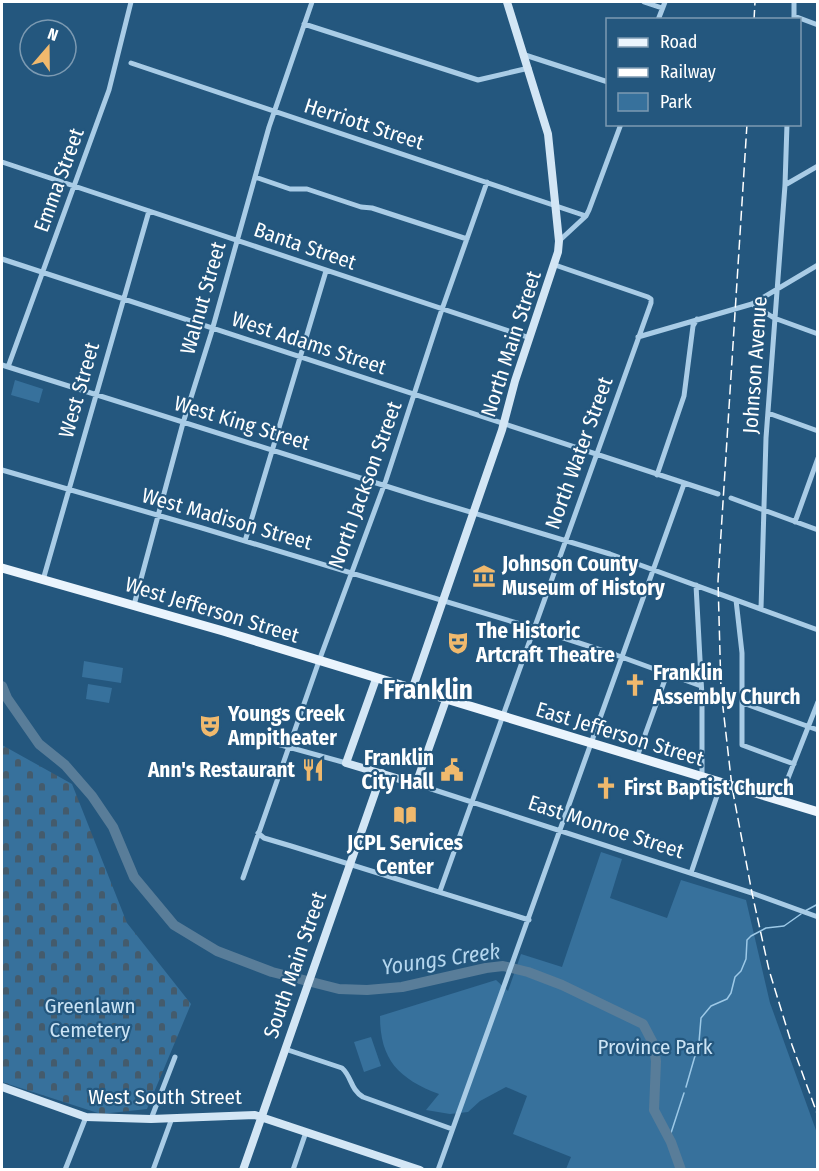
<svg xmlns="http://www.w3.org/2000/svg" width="819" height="1171" font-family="'Fira Sans Condensed',sans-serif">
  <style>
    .cemetery { fill: url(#cemetery-stones) }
    .park { fill: #37719c }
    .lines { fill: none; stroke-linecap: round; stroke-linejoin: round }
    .stream { stroke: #9dc9e7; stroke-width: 1.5 }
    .river { stroke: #597d99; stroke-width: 10 }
    .street { stroke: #a9cce6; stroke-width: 5 }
    .secondary { stroke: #d3e6f5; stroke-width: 8 }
    .primary { stroke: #eaf4fd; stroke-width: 9 }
    .rail { stroke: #fff; stroke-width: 1.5; stroke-dasharray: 10 4.5; stroke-linecap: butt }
    .labels { text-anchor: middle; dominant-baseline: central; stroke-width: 4.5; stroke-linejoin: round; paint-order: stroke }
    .street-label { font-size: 21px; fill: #fff; stroke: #24577e }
    .poi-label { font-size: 21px; font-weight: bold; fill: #fff; stroke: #24577e; text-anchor: start }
    .park-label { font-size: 21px; fill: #cce4f5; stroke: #24577e }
    .water-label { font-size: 22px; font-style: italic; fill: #b4d6ee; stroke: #24577e }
    .district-label { font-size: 27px; font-weight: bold; fill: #fff; stroke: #24577e }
  </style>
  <defs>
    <pattern id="cemetery-stones" width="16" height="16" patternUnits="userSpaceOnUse" patternTransform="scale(1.5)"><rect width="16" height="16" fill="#37719c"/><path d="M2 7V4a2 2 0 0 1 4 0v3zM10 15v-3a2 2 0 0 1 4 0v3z" fill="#445b6c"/></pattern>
  </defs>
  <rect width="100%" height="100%" fill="#24577e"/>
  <path class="cemetery" d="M 2,745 L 72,784 L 127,923 L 191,1004 L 147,1109 L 101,1114 L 2,1082 Z"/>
  <path class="park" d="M 15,380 L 43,389 L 39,403 L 11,395 Z
    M 84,661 L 123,668 L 121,683 L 82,677 Z
    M 88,684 L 112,688 L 109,703 L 86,699 Z
    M 601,852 L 622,859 L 610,898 L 667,918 L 681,880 L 746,900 L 770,1003 L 817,1133 L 817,1169 L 566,1169 L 571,1157 L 513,1134 L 527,1096 L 506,1087 L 480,1101 L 468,1112 L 450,1114 L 426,1110 L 439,1094 C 399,1079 380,1060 380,1016 L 496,980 L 508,991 L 521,954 L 562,967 Z
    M 371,1037 L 381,1066 L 364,1072 L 354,1042 Z"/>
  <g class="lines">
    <path class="stream" d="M 805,911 L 818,904
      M 686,1087 L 699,1042 L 701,1018 L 711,1006 L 727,999 L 731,993 L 735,977 L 741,971 L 746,959 L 747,940 L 751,936 L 766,928 L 784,926 L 801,914
      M 671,1142 L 671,1133 L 684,1093"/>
    <path class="river" d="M 2,686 L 7,698 L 39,744 L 65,765 L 92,796 L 113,827 L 134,877 L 174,925 L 217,951 L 272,972 L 339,989 L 367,990 L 402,987 L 486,968 L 503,966 L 528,972 L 562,985 L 643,1024 L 653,1043 L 656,1061 L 654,1110 L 671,1142 L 681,1170"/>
    <path class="street" d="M 644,2 L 662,8
      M 794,16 L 818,25
      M 794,18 L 794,2
      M 658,20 L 665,2
      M 304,24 L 478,80 L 529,68
      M 525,55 L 608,82
      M 131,63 L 586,216
      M 2,162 L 530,338
      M 255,177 L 290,189 L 307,189 L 361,207 L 372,208 L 467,239
      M 785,185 L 818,166
      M 559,241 L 586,216 L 589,210 L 621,124
      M 2,259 L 718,494
      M 752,304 L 774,318 L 818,334
      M 638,337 L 752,304 L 818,265
      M 2,365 L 427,499 L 610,554 L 818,630
      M 8,367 L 109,90 L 131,2
      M 768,413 L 818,431
      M 2,470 L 202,528 L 527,626 L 616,655 L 701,686
      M 657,475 L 684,396 L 693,326 L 697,319
      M 731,498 L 818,530
      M 795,522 L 818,458
      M 245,541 L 326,271
      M 43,580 L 149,211
      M 696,585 L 702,697 L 702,778
      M 736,600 L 742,653 L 742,745 L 794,764
      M 134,605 L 183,423 L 211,334 L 269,127 L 312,2
      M 761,609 L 766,438 L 785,185 L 787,124
      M 743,703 L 818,730
      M 252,737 L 346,763
      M 637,757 L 667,674
      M 416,784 L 752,893 L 818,917
      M 779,801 L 818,702
      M 258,833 L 264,838 L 291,846 L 529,920
      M 691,873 L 721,784
      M 243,878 L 319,661 L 386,480 L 440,315 L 487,182
      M 440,891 L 651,303 L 651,299 L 648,297 L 555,265
      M 285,1049 L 342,1068 C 352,1077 350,1089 363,1097 L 452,1129
      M 151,1119 L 175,1057
      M 65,1170 L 86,1117
      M 153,1170 L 172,1118
      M 293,1170 L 306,1132
      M 438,1170 L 684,484"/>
    <path class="secondary" d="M 376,679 L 346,763 L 416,784 L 446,700
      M 412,690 L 502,430 L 515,381 L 558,252 L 559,241 L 548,134 L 507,2
      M 2,1087 L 86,1117 L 151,1119 L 255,1115 L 420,1170
      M 243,1170 L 382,773"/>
    <path class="primary" d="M 2,568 L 223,631 L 818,812"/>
    <path class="rail" d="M 754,20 L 755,2
      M 747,124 L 718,581 L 721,690 L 732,787 L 752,893 L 769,970 L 792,1045 L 818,1116"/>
  </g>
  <defs>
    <g id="museum-bare" transform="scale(1.8)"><path d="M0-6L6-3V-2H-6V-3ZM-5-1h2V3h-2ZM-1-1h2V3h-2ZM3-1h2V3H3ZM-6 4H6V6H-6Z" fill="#f0b96d" stroke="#24577e" stroke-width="2.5" paint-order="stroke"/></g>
    <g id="theatre-bare" transform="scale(1.8)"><path d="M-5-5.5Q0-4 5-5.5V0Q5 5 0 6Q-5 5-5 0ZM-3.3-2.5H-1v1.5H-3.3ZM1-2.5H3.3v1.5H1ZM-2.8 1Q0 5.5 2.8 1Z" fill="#f0b96d" stroke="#24577e" stroke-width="2.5" paint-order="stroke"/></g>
    <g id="church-bare" transform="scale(1.8)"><path d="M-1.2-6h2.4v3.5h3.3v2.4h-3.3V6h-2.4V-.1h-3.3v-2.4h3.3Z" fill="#f0b96d" stroke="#24577e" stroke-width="2.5" paint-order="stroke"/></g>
    <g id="restaurant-bare" transform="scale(1.8)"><path d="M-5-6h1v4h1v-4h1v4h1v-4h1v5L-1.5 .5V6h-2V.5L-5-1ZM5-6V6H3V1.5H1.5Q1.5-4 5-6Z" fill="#f0b96d" stroke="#24577e" stroke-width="2.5" paint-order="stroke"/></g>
    <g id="civic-bare" transform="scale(1.8)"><path d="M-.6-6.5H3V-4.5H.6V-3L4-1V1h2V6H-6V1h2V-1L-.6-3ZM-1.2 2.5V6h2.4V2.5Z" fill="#f0b96d" stroke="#24577e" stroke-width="2.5" paint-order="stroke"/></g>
    <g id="library-bare" transform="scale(1.8)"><path d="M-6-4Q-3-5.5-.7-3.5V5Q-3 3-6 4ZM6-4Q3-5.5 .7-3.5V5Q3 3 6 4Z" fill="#f0b96d" stroke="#24577e" stroke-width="2.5" paint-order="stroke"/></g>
  </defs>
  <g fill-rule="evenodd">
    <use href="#museum-bare" x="484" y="576"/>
    <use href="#theatre-bare" x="458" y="643"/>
    <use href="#church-bare" x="635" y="685"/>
    <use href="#theatre-bare" x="210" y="726"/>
    <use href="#restaurant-bare" x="313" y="770"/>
    <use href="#civic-bare" x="452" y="770"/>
    <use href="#church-bare" x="606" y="788"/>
    <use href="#library-bare" x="405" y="815"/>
  </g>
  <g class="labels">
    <g class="street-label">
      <text transform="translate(364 124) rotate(18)">Herriott Street</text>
      <text transform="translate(59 180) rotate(-70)">Emma Street</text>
      <text transform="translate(305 246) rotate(19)">Banta Street</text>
      <text transform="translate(203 298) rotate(-74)">Walnut Street</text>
      <text transform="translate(309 343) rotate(18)">West Adams Street</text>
      <text transform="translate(511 344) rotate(-72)">North Main Street</text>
      <text transform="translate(755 365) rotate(-86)">Johnson Avenue</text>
      <text transform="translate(79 390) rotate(-74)">West Street</text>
      <text transform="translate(242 423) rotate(17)">West King Street</text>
      <text transform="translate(579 453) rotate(-70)">North Water Street</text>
      <text transform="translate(365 485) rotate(-70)">North Jackson Street</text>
      <text transform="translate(227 519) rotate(16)">West Madison Street</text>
      <text transform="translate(212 610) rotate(17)">West Jefferson Street</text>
      <text transform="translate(620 734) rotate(17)">East Jefferson Street</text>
      <text transform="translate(606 827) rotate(18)">East Monroe Street</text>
      <text transform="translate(295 965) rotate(-71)">South Main Street</text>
      <text x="165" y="1097">West South Street</text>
    </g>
    <g class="poi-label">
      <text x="502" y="564">Johnson County<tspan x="502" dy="24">Museum of History</tspan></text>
      <text x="476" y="631">The Historic<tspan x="476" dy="24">Artcraft Theatre</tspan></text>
      <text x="653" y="673">Franklin<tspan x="653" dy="24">Assembly Church</tspan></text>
      <text x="228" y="714">Youngs Creek<tspan x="228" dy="24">Ampitheater</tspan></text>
      <text x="434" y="758" text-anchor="end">Franklin<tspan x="434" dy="24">City Hall</tspan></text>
      <text x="295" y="770" text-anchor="end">Ann's Restaurant</text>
      <text x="624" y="788">First Baptist Church</text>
      <text x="405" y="843" text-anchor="middle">JCPL Services<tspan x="405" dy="24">Center</tspan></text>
    </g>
    <g class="park-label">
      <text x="90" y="1006">Greenlawn<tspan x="90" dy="24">Cemetery</tspan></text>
      <text x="655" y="1047">Province Park</text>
    </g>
    <g class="water-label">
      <text transform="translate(441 959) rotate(-8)">Youngs Creek</text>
    </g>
    <g class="district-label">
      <text x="428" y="690">Franklin</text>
    </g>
  </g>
  <rect width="819" height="1171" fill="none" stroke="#ffffff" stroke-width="6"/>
  <rect x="606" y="18" width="195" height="108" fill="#24577e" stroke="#7c9ab2" stroke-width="1.5"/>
  <rect x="618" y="38" width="30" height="9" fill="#eaf4fd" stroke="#7c9ab2" stroke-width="1.5"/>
  <text x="660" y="48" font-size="18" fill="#ffffff">Road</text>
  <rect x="618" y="68" width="30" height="9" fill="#ffffff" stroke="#7c9ab2" stroke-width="1.5"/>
  <text x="660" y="78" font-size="18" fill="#ffffff">Railway</text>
  <rect x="618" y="93" width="30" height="18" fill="#37719c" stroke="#7c9ab2" stroke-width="1.5"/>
  <text x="660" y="108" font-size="18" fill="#ffffff">Park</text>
  <g transform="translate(48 48) rotate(20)"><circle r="28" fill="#24577e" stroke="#7c9ab2" stroke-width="1.5"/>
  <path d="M0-4.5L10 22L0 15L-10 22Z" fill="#f0b96d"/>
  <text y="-9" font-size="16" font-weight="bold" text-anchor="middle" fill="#ffffff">N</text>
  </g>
</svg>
